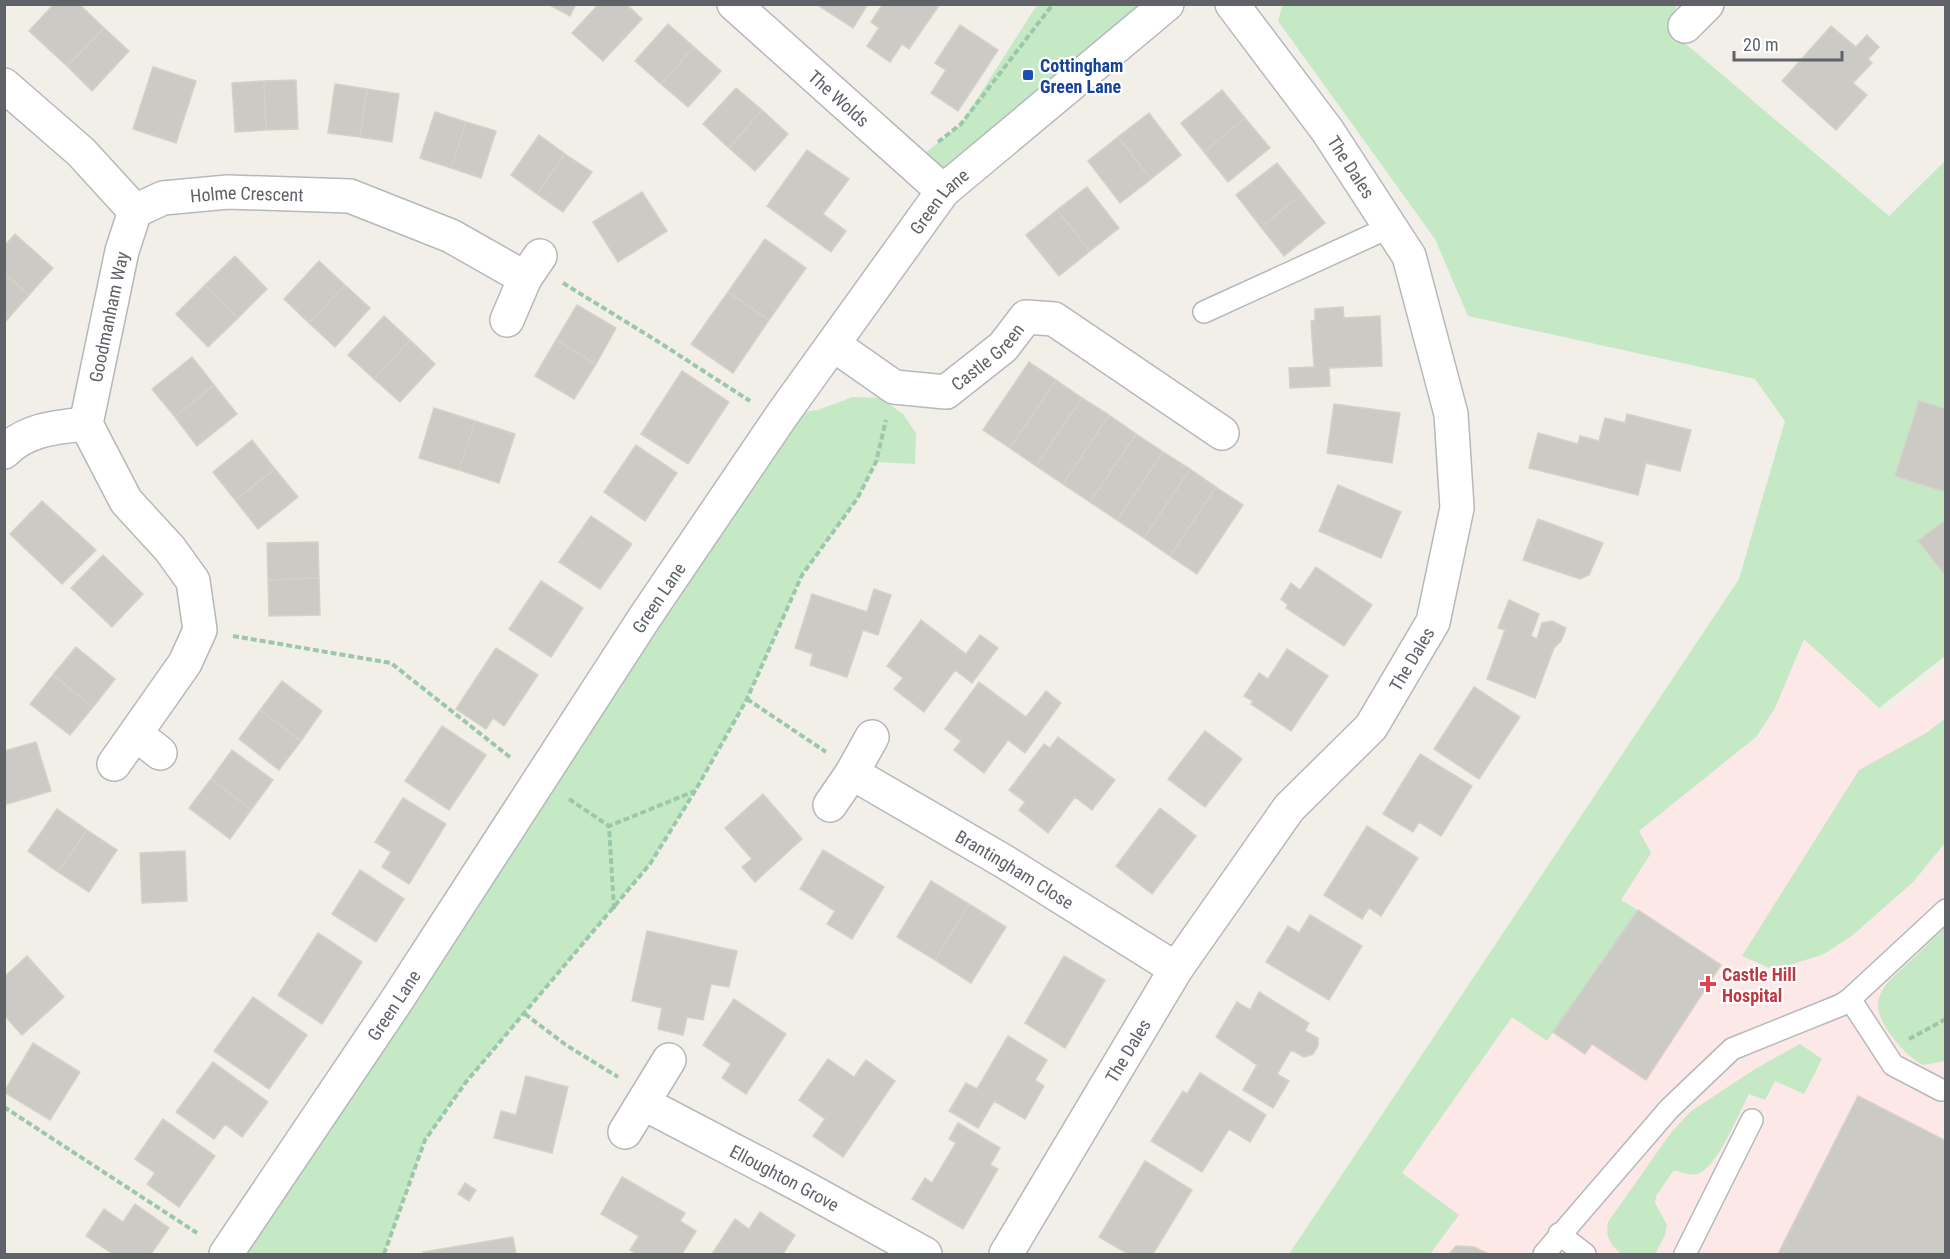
<svg xmlns="http://www.w3.org/2000/svg" width="1950" height="1259" font-family="'Roboto Condensed',sans-serif">
  <style>
    .medical { fill: #fce8e6 }
    .green { fill: #c5e8c5 }
    .building { fill: #cccac5; stroke: #d6d1c6; stroke-width: 1.5 }
    .lines { fill: none; stroke-linecap: round; stroke-linejoin: round }
    .service-casing { stroke: #b5b8bc; stroke-width: 24 }
    .minor-casing { stroke: #b5b8bc; stroke-width: 36 }
    .path { stroke: #9cc7a9; stroke-width: 4; stroke-dasharray: 6 3; stroke-linecap: butt }
    .service { stroke: #fff; stroke-width: 21 }
    .minor { stroke: #fff; stroke-width: 33 }
    .transit-dot { fill: #1a4fb4; stroke: #fff; stroke-width: 2 }
    .health-dot { fill: #e0444e; stroke: #fff; stroke-width: 2 }
    .labels { text-anchor: middle; dominant-baseline: central; stroke-width: 4.5; stroke-linejoin: round; paint-order: stroke }
    .transit-label { font-size: 18px; font-weight: bold; fill: #164399; stroke: #fff; text-anchor: start }
    .street-label { font-size: 18px; fill: #5f6368; stroke: #fff }
    .health-label { font-size: 18px; font-weight: bold; fill: #be3a42; stroke: #fff; text-anchor: start }
  </style>
  <rect width="100%" height="100%" fill="#f1efe8"/>
  <path class="medical" d="M 1739,579 L 1884,713 L 1945,665 L 1945,1254 L 1289,1254 Z"/>
  <path class="green" d="M 1283,4 L 1676,5 L 1673,33 L 1889,216 L 1945,161 L 1945,409 L 1919,401 L 1895,476 L 1945,492 L 1945,520 L 1918,542 L 1945,576 L 1945,656 L 1879,708 L 1804,639 L 1775,708 L 1756,737 L 1639,831 L 1651,853 L 1621,900 L 1638,910 L 1547,1041 L 1512,1017 L 1402,1173 L 1459,1215 L 1430,1254 L 1289,1254 L 1739,579 L 1785,421 L 1755,379 L 1468,316 L 1435,239 L 1278,21 Z
    M 1037,5 L 1167,5 L 943,191 L 912,164 L 961,124 Z
    M 853,397 L 881,398 L 903,414 L 916,433 L 915,464 L 876,462 L 857,499 L 802,575 L 747,699 L 695,791 L 650,864 L 466,1082 L 425,1140 L 384,1254 L 226,1254 L 782,415 L 818,410 Z
    M 1945,718 L 1945,843 L 1913,882 L 1853,935 L 1824,954 L 1774,970 L 1742,956 L 1859,770 L 1928,732 Z
    M 1945,928 L 1945,1061 L 1923,1065 C 1907,1058 1875,1022 1878,1002 C 1879,994 1884,987 1889,981 Z
    M 1800,1044 L 1822,1059 L 1804,1094 L 1775,1081 L 1765,1100 L 1749,1094 C 1739,1112 1717,1169 1697,1174 C 1690,1176 1681,1172 1674,1170 L 1656,1196 L 1655,1203 L 1667,1225 L 1665,1235 L 1655,1254 L 1622,1254 C 1610,1246 1605,1236 1608,1222 L 1670,1134 L 1690,1112 L 1755,1069 Z"/>
  <path class="building" d="M 54,4 L 79,4 L 104,28 L 67,66 L 29,31 Z
    M 548,4 L 576,4 L 570,16 Z
    M 599,4 L 626,4 L 642,19 L 603,61 L 572,33 Z
    M 816,4 L 868,4 L 853,28 Z
    M 883,4 L 940,4 L 909,49 L 902,44 L 890,62 L 867,46 L 879,28 L 871,22 Z
    M 668,24 L 694,47 L 661,84 L 635,61 Z
    M 960,25 L 998,50 L 958,111 L 931,93 L 946,70 L 935,63 Z
    M 1831,26 L 1856,47 L 1867,35 L 1879,47 L 1868,59 L 1872,63 L 1853,83 L 1867,95 L 1836,130 L 1782,81 Z
    M 104,28 L 129,51 L 92,91 L 67,66 Z
    M 694,47 L 721,71 L 688,107 L 661,84 Z
    M 153,67 L 196,81 L 176,143 L 133,129 Z
    M 296,80 L 298,129 L 266,130 L 264,81 Z
    M 264,81 L 266,130 L 235,132 L 232,83 Z
    M 335,84 L 367,89 L 360,137 L 328,133 Z
    M 736,88 L 762,110 L 729,148 L 703,124 Z
    M 367,89 L 399,94 L 392,142 L 360,137 Z
    M 1222,90 L 1245,118 L 1204,152 L 1181,123 Z
    M 762,110 L 788,134 L 755,171 L 729,148 Z
    M 435,112 L 466,122 L 451,168 L 420,158 Z
    M 1149,113 L 1181,155 L 1151,179 L 1118,137 Z
    M 1245,118 L 1270,148 L 1228,182 L 1204,152 Z
    M 466,122 L 496,131 L 481,178 L 451,168 Z
    M 539,135 L 565,154 L 537,194 L 511,175 Z
    M 1118,137 L 1151,179 L 1120,203 L 1088,161 Z
    M 807,150 L 849,179 L 823,214 L 846,231 L 831,252 L 767,206 Z
    M 565,154 L 592,172 L 563,212 L 537,194 Z
    M 1277,163 L 1302,194 L 1261,227 L 1236,195 Z
    M 1087,187 L 1119,228 L 1090,251 L 1057,210 Z
    M 642,192 L 667,231 L 618,262 L 593,222 Z
    M 1302,194 L 1325,223 L 1284,256 L 1261,227 Z
    M 1057,210 L 1090,251 L 1059,276 L 1026,235 Z
    M 15,234 L 53,268 L 29,295 L 4,273 L 4,246 Z
    M 765,239 L 806,268 L 769,320 L 728,292 Z
    M 235,256 L 267,289 L 238,318 L 205,285 Z
    M 319,261 L 345,285 L 309,323 L 284,299 Z
    M 4,273 L 29,295 L 5,322 L 4,321 Z
    M 205,285 L 238,318 L 208,347 L 176,314 Z
    M 345,285 L 370,308 L 335,347 L 309,323 Z
    M 728,292 L 769,320 L 733,373 L 691,344 Z
    M 577,305 L 616,328 L 596,364 L 556,340 Z
    M 1343,307 L 1344,318 L 1380,316 L 1382,366 L 1329,368 L 1330,386 L 1290,388 L 1289,368 L 1314,367 L 1311,321 L 1315,320 L 1315,309 Z
    M 384,316 L 410,340 L 374,379 L 348,355 Z
    M 410,340 L 435,364 L 400,402 L 374,379 Z
    M 556,340 L 596,364 L 574,399 L 535,376 Z
    M 192,357 L 214,385 L 175,417 L 152,389 Z
    M 1029,362 L 1056,380 L 1010,448 L 983,430 Z
    M 682,371 L 729,402 L 688,464 L 641,434 Z
    M 1056,380 L 1082,398 L 1036,466 L 1010,448 Z
    M 214,385 L 237,414 L 197,446 L 175,417 Z
    M 1082,398 L 1109,415 L 1063,484 L 1036,466 Z
    M 1919,401 L 1946,409 L 1946,492 L 1895,476 Z
    M 1334,404 L 1400,413 L 1392,463 L 1327,453 Z
    M 434,408 L 475,421 L 459,470 L 419,458 Z
    M 1627,414 L 1691,430 L 1680,471 L 1646,463 L 1638,495 L 1529,468 L 1538,433 L 1578,444 L 1580,436 L 1599,441 L 1605,418 L 1625,423 Z
    M 1109,415 L 1136,434 L 1090,502 L 1063,484 Z
    M 475,421 L 515,434 L 499,483 L 459,470 Z
    M 1136,434 L 1163,452 L 1117,520 L 1090,502 Z
    M 252,440 L 275,469 L 235,500 L 213,472 Z
    M 636,445 L 677,473 L 645,521 L 604,492 Z
    M 1163,452 L 1190,469 L 1144,538 L 1117,520 Z
    M 275,469 L 298,497 L 258,529 L 235,500 Z
    M 1190,469 L 1216,487 L 1170,556 L 1144,538 Z
    M 1338,485 L 1401,512 L 1381,558 L 1319,531 Z
    M 1216,487 L 1243,505 L 1197,574 L 1170,556 Z
    M 42,501 L 96,550 L 62,584 L 10,534 Z
    M 591,516 L 632,544 L 600,589 L 559,562 Z
    M 1538,519 L 1603,543 L 1589,575 L 1580,579 L 1523,560 Z
    M 1946,520 L 1946,576 L 1918,541 Z
    M 318,542 L 319,578 L 268,580 L 267,543 Z
    M 103,555 L 143,594 L 112,627 L 71,588 Z
    M 1316,567 L 1372,605 L 1344,646 L 1286,608 L 1288,605 L 1281,599 L 1291,583 L 1300,590 Z
    M 319,578 L 320,615 L 269,616 L 268,580 Z
    M 541,581 L 583,608 L 551,657 L 509,629 Z
    M 874,589 L 891,595 L 878,635 L 863,630 L 847,677 L 810,665 L 813,654 L 795,648 L 812,594 L 867,612 Z
    M 1509,600 L 1539,614 L 1531,636 L 1537,639 L 1542,623 L 1552,621 L 1566,628 L 1561,641 L 1554,648 L 1535,698 L 1487,679 L 1505,630 L 1498,628 Z
    M 921,620 L 966,654 L 980,635 L 998,648 L 972,683 L 955,670 L 924,712 L 894,689 L 903,678 L 887,666 Z
    M 76,647 L 115,679 L 93,707 L 53,675 Z
    M 496,648 L 538,675 L 504,726 L 493,718 L 486,729 L 456,709 Z
    M 1287,649 L 1328,676 L 1291,731 L 1251,704 L 1253,701 L 1244,696 L 1259,673 L 1268,679 Z
    M 53,675 L 93,707 L 70,735 L 30,704 Z
    M 282,681 L 322,711 L 301,741 L 260,710 Z
    M 979,682 L 1026,717 L 1046,691 L 1061,703 L 1025,753 L 1008,740 L 984,773 L 954,750 L 961,741 L 945,729 Z
    M 1474,687 L 1520,717 L 1479,779 L 1434,749 Z
    M 260,710 L 301,741 L 279,770 L 239,739 Z
    M 442,726 L 486,755 L 449,810 L 405,781 Z
    M 1205,731 L 1242,759 L 1205,807 L 1168,779 Z
    M 1058,737 L 1115,780 L 1092,810 L 1075,797 L 1048,833 L 1019,810 L 1025,802 L 1009,790 L 1044,744 L 1050,748 Z
    M 36,742 L 51,791 L 7,804 L 4,796 L 4,751 Z
    M 232,750 L 273,780 L 251,810 L 211,779 Z
    M 1420,754 L 1472,786 L 1441,836 L 1419,822 L 1413,832 L 1383,814 Z
    M 211,779 L 251,810 L 230,839 L 189,808 Z
    M 763,794 L 802,839 L 755,882 L 742,867 L 752,859 L 725,828 Z
    M 403,798 L 446,824 L 409,884 L 382,867 L 391,852 L 375,842 Z
    M 1160,808 L 1196,836 L 1152,894 L 1116,866 Z
    M 57,809 L 87,830 L 58,872 L 28,851 Z
    M 1367,826 L 1418,858 L 1381,916 L 1369,908 L 1362,919 L 1324,895 Z
    M 87,830 L 117,850 L 89,892 L 58,872 Z
    M 823,850 L 884,887 L 852,939 L 827,924 L 835,911 L 800,889 Z
    M 185,851 L 187,901 L 142,903 L 140,853 Z
    M 360,870 L 404,899 L 376,942 L 332,914 Z
    M 931,881 L 969,904 L 935,960 L 897,937 Z
    M 969,904 L 1006,927 L 971,983 L 935,960 Z
    M 1638,910 L 1721,965 L 1646,1080 L 1592,1044 L 1585,1054 L 1553,1032 Z
    M 1310,915 L 1362,946 L 1329,1000 L 1266,962 L 1288,926 L 1299,933 Z
    M 647,931 L 737,951 L 729,987 L 711,984 L 703,1020 L 687,1017 L 683,1035 L 658,1029 L 662,1008 L 632,1001 Z
    M 318,933 L 362,962 L 322,1024 L 278,995 Z
    M 27,956 L 64,997 L 22,1035 L 4,1015 L 4,977 Z
    M 1064,956 L 1105,980 L 1065,1048 L 1025,1023 Z
    M 1259,992 L 1309,1023 L 1305,1031 L 1318,1038 L 1318,1046 L 1313,1054 L 1304,1057 L 1291,1050 L 1277,1074 L 1289,1081 L 1273,1108 L 1243,1090 L 1257,1065 L 1216,1037 L 1237,1002 L 1250,1010 Z
    M 253,997 L 307,1035 L 269,1089 L 214,1051 Z
    M 734,999 L 786,1034 L 746,1094 L 722,1078 L 731,1064 L 703,1045 Z
    M 1008,1036 L 1047,1060 L 1035,1080 L 1044,1086 L 1025,1119 L 994,1101 L 978,1128 L 949,1111 L 966,1083 L 977,1089 Z
    M 33,1043 L 80,1072 L 50,1120 L 4,1092 Z
    M 828,1059 L 854,1077 L 866,1060 L 895,1081 L 843,1157 L 813,1136 L 825,1119 L 799,1100 Z
    M 213,1062 L 268,1102 L 242,1137 L 225,1124 L 214,1139 L 176,1112 Z
    M 1200,1073 L 1266,1115 L 1250,1142 L 1229,1129 L 1202,1172 L 1151,1141 L 1183,1091 L 1187,1094 Z
    M 526,1076 L 568,1087 L 552,1153 L 494,1138 L 501,1111 L 516,1115 Z
    M 1858,1096 L 1946,1141 L 1946,1254 L 1778,1254 Z
    M 163,1119 L 215,1156 L 179,1207 L 147,1184 L 155,1173 L 135,1159 Z
    M 958,1123 L 1000,1148 L 990,1165 L 998,1169 L 963,1229 L 912,1199 L 925,1178 L 932,1183 L 956,1143 L 949,1139 Z
    M 1145,1161 L 1192,1190 L 1153,1254 L 1128,1254 L 1099,1237 Z
    M 622,1177 L 685,1213 L 680,1221 L 696,1231 L 682,1254 L 637,1254 L 630,1250 L 639,1236 L 601,1214 Z
    M 465,1183 L 476,1190 L 469,1201 L 458,1194 Z
    M 135,1204 L 169,1228 L 151,1254 L 113,1254 L 86,1236 L 104,1209 L 123,1222 Z
    M 760,1212 L 795,1235 L 783,1254 L 712,1254 L 735,1219 L 749,1229 Z
    M 513,1237 L 516,1254 L 424,1254 L 423,1252 Z
    M 1456,1246 L 1474,1247 L 1489,1254 L 1449,1254 Z"/>
  <g class="lines">
    <g class="service-casing">
      <path id="service" d="M 1204,312 L 1390,227
        M 1850,999 L 1893,1065 L 1941,1090
        M 1559,1234 L 1585,1254
        M 1544,1254 L 1669,1109 L 1732,1049 L 1841,1005 L 1850,999 L 1946,910
        M 1685,1254 L 1752,1120"/>
    </g>
    <g class="minor-casing">
      <g id="minor">
        <path id="s1" d="M 734,4 L 943,191"/>
        <path d="M 1685,26 L 1707,4"/>
        <path id="s2" d="M 4,85 L 81,152 L 135,211 L 163,198 L 228,192 L 350,196 L 451,236 L 525,278"/>
        <path d="M 507,320 L 525,278 L 540,256"/>
        <path id="s3" d="M 834,345 L 894,387 L 946,392 L 1003,347 L 1026,317 L 1054,319 L 1222,433"/>
        <path d="M 4,452 C 27,429 56,427 86,424"/>
        <path d="M 136,734 L 160,753"/>
        <path id="s4" d="M 114,764 L 185,663 L 200,630 L 193,581 L 170,549 L 126,501 L 86,424 L 122,251 L 135,211"/>
        <path id="s5" d="M 852,773 L 1005,862 L 1176,969"/>
        <path d="M 830,805 L 852,773 L 872,737"/>
        <path id="s6" d="M 643,1103 L 796,1183 L 925,1254"/>
        <path d="M 625,1132 L 669,1060"/>
        <path id="s7" d="M 226,1254 L 397,1000 L 645,617 L 782,415 L 943,191 L 1167,4"/>
        <path id="s8" d="M 1006,1254 L 1176,969 L 1289,808 L 1371,727 L 1433,622 L 1457,508 L 1451,414 L 1409,256 L 1327,130 L 1232,4"/>
      </g>
    </g>
    <path class="path" d="M 938,142 L 961,124 L 1053,4
      M 563,283 L 657,341 L 750,401
      M 233,636 L 391,663 L 511,758
      M 747,699 L 826,752
      M 569,799 L 609,826
      M 614,909 L 609,826 L 695,791
      M 525,1014 L 566,1045 L 618,1077
      M 1909,1039 L 1946,1019
      M 4,1107 L 197,1233
      M 384,1254 L 425,1140 L 466,1082 L 650,864 L 695,791 L 747,699 L 802,575 L 857,499 L 876,462 L 886,420"/>
    <use href="#service" class="service"/>
    <use href="#minor" class="minor"/>
  </g>
  <rect class="transit-dot" x="1022" y="69" width="12" height="12" rx="3"/>
  <path class="health-dot" d="M1705 975h6v6h6v6h-6v6h-6v-6h-6v-6h6z"/>
  <g class="labels">
    <g class="transit-label">
      <text x="1040" y="65">Cottingham<tspan x="1040" dy="21">Green Lane</tspan></text>
    </g>
    <g class="street-label">
      <text stroke="none"><textPath href="#s1" startOffset="141">The Wolds</textPath></text>
      <text transform="translate(1351 167) rotate(57)">The Dales</text>
      <text stroke="none"><textPath href="#s2" startOffset="297">Holme Crescent</textPath></text>
      <text stroke="none"><textPath href="#s7" startOffset="1272">Green Lane</textPath></text>
      <text stroke="none"><textPath href="#s4" startOffset="510">Goodmanham Way</textPath></text>
      <text stroke="none"><textPath href="#s3" startOffset="180">Castle Green</textPath></text>
      <text stroke="none"><textPath href="#s7" startOffset="786">Green Lane</textPath></text>
      <text stroke="none"><textPath href="#s8" startOffset="723">The Dales</textPath></text>
      <text stroke="none"><textPath href="#s5" startOffset="189">Brantingham Close</textPath></text>
      <text stroke="none"><textPath href="#s7" startOffset="300">Green Lane</textPath></text>
      <text stroke="none"><textPath href="#s8" startOffset="237">The Dales</textPath></text>
      <text stroke="none"><textPath href="#s6" startOffset="160">Elloughton Grove</textPath></text>
    </g>
    <g class="health-label">
      <text x="1722" y="974">Castle Hill<tspan x="1722" dy="21">Hospital</tspan></text>
    </g>
  </g>
  <rect width="1950" height="1259" fill="none" stroke="#5f6368" stroke-width="12"/>
  <path d="M1734 51v9h108v-9" fill="none" stroke="#5f6368" stroke-width="3"/>
  <text x="1743" y="51" font-size="18" fill="#5f6368" stroke="#ffffff" stroke-width="4.5" paint-order="stroke">20 m</text>
</svg>
